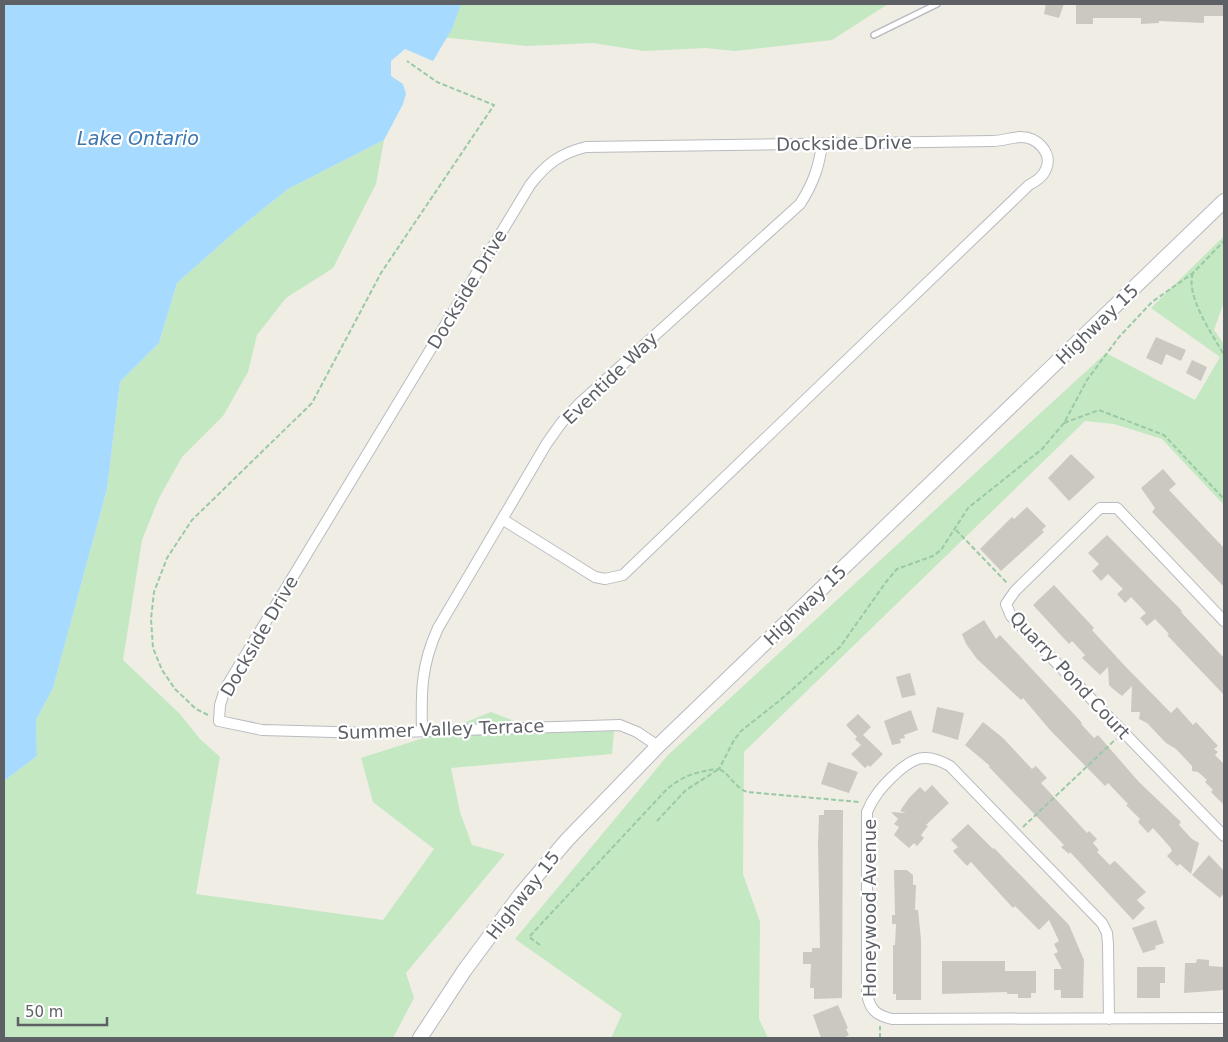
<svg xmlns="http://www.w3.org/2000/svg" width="1228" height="1042" font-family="'DejaVu Sans',sans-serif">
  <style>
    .green { fill: #c3e8c2 }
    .water { fill: #a6dbff }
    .building { fill: #cbc8c2 }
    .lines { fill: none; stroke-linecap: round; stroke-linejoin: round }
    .service-casing { stroke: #b8bbbf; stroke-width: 8 }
    .minor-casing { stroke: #b8bbbf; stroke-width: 12 }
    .secondary-casing { stroke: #b7babf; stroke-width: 16 }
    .path { stroke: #9ac9a6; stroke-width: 2; stroke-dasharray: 5 2.5; stroke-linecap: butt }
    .service { stroke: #fff; stroke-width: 5 }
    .minor { stroke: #fff; stroke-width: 10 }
    .secondary { stroke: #fff; stroke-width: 14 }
    .labels { text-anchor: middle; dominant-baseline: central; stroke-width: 4.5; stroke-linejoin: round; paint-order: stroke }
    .street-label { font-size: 18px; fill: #5d6166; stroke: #fff }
    .water-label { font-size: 19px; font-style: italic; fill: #3d76ac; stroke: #fff }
  </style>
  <rect width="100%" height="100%" fill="#f0ede5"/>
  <path class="green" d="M 454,4 L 888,4 L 832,40 L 735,51 L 706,48 L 644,51 L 593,43 L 526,46 L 441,37 Z
    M 384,140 L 376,184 L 333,268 L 286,298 L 257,335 L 248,372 L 223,416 L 182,457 L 159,498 L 142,540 L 123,660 L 180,714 L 200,739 L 220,757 L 196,894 L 383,920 L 434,849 L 373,802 L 361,758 L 439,733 L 491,712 L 546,733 L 614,731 L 612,754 L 451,768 L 460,812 L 472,845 L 505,854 L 406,973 L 414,998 L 393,1038 L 4,1038 L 4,781 L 37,756 L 36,720 L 53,688 L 107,489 L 120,382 L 159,343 L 177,283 L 237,230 L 288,189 Z
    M 1224,236 L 1224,302 L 1214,330 L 1224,344 L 1224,505 L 1162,439 L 1114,424 L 1085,421 L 744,752 L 743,874 L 760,922 L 759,1019 L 768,1038 L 611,1038 L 622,1014 L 515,939 L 668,755 L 1106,353 L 1195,400 L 1220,357 L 1151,308 Z"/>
  <path class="water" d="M 4,4 L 461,4 L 452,29 L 433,61 L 405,49 L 391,61 L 391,76 L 403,84 L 406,94 L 403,104 L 384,140 L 288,189 L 237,230 L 177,283 L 159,343 L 120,382 L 107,489 L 53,688 L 36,720 L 37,756 L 4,781 Z"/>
  <path class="building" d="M 1046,4 L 1064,4 L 1059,18 L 1044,14 Z
    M 1076,4 L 1224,4 L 1224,16 L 1204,16 L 1204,23 L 1159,21 L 1159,23 L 1141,24 L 1141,18 L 1093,18 L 1093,24 L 1076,24 Z
    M 1156,337 L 1186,350 L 1181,361 L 1166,354 L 1162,365 L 1146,358 Z
    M 1192,360 L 1207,367 L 1201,381 L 1186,373 Z
    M 1071,454 L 1095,477 L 1069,501 L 1048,478 Z
    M 1163,469 L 1176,484 L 1169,490 L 1224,548 L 1224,587 L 1152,512 L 1155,508 L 1141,488 Z
    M 1027,507 L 1046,526 L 1042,530 L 1044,532 L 1001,571 L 980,549 L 1012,517 L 1014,519 Z
    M 1107,535 L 1182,611 L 1181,612 L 1224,658 L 1224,695 L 1167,635 L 1169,634 L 1155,619 L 1147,626 L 1140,618 L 1146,613 L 1131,597 L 1125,603 L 1117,594 L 1123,589 L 1108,574 L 1101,581 L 1092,571 L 1099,564 L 1088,553 Z
    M 1054,585 L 1094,628 L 1092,630 L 1123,664 L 1171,713 L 1177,707 L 1193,725 L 1196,722 L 1218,746 L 1214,749 L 1218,752 L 1215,755 L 1224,764 L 1224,805 L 1211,792 L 1213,790 L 1205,782 L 1207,780 L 1198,772 L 1192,771 L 1192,766 L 1176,749 L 1166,743 L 1147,723 L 1139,719 L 1140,712 L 1131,712 L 1132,686 L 1122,696 L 1112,688 L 1109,685 L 1108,667 L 1100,675 L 1082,658 L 1085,655 L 1072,641 L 1069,644 L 1033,605 Z
    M 984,620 L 996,639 L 1000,635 L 1072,712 L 1082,723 L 1081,724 L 1094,738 L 1098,735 L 1139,782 L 1181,822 L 1179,825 L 1192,839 L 1199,843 L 1191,874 L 1180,864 L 1177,866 L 1167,856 L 1172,851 L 1170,847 L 1153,828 L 1148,833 L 1138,822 L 1140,819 L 1126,805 L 1128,804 L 1108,783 L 1105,786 L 1050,730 L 1023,698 L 1021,700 L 977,659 L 966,644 L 962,634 Z
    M 910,673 L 916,695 L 902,698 L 896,677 Z
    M 937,707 L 964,713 L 958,740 L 932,732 Z
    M 911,710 L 918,730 L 904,735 L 905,738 L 900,739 L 901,743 L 892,745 L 884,721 Z
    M 858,714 L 871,727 L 863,735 L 883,754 L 870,767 L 868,765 L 865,768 L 851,754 L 861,745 L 855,739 L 857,737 L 846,725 Z
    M 983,722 L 1003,738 L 1032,769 L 1036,766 L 1047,778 L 1041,783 L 1087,833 L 1089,831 L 1097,839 L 1093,843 L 1099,850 L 1097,852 L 1110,865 L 1114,861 L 1116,862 L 1146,892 L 1137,900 L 1145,908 L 1133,920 L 1070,852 L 1069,854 L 1061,847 L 1064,845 L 989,767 L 990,766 L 965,745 Z
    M 828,762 L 858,772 L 849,793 L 821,784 Z
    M 932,785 L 949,803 L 926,825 L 928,826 L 921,835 L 924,838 L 917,846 L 914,843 L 909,848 L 894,835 L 899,827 L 894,824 L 898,819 L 891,812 L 906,813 L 900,811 L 909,798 L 920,787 L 925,792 Z
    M 824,810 L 843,810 L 842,998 L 814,999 L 814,988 L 810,988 L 811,964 L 803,964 L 803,952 L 812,952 L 812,948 L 820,948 L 818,844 L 819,815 L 824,815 Z
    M 968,824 L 993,849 L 994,848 L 1069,925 L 1084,960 L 1083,998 L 1061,998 L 1061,990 L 1054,990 L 1054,969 L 1062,969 L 1054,954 L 1058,952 L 1054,944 L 1059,941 L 1049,920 L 1039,930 L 1015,906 L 1013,908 L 971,862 L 967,866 L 953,851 L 958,847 L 951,840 Z
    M 1209,855 L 1224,871 L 1224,893 L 1220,898 L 1192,875 Z
    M 894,870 L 907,870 L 913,875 L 913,885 L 916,885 L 915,910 L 918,910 L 921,939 L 921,1000 L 896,1000 L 896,994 L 893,994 L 893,945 L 895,945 L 896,924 L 892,924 L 892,915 L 895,915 Z
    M 1156,920 L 1164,943 L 1155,946 L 1156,949 L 1143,953 L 1132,928 Z
    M 1197,959 L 1209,960 L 1209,966 L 1224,967 L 1224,990 L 1184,993 L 1185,963 L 1196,963 Z
    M 942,961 L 1005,961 L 1005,971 L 1036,971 L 1036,993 L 1031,993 L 1031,998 L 1018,998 L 1018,994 L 1007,994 L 1007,992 L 942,994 Z
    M 1137,967 L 1165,967 L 1165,983 L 1160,983 L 1160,998 L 1137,998 Z
    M 838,1005 L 848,1028 L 846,1029 L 849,1035 L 843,1038 L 821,1038 L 813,1015 Z"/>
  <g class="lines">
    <g class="service-casing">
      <path id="service" d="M 874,35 L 937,4"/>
    </g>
    <g class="minor-casing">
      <path id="minor" d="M 502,519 L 595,577 L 605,579 L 623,575 L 1029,185 C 1036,181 1043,177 1046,169 C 1053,153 1037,137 1021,137 C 1012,137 1002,141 993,141 L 586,147 C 561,153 546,164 530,185 L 225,689 L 220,705 L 219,721 L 262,730 L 368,733 L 620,725 L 637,732 L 658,746
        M 1224,621 L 1117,508 L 1100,508 L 1015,591 L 1006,604 L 1011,616 L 1224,836
        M 422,731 C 421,692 421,665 438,628 L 547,443 L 562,422 L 580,403 L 800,204 C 813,184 819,167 822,144
        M 1109,1019 L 1108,944 L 1107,933 L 1102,923 L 950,766 C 924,751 912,758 892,777 C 881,788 873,797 867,812 L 867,994 C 870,1010 876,1015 892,1019 L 1224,1018"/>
    </g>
    <g class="secondary-casing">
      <path id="secondary" d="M 420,1038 L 464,971 L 521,894 L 567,840 L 658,746 L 1224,201"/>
    </g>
    <path class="path" d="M 1193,273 C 1185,296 1213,335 1224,355
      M 1064,423 L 1099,410 L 1164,435 L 1224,499
      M 956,530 L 1008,584
      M 208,715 L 196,709 L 175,689 L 162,670 L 153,648 L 151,619 L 154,592 L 167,558 L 192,520 L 312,403 L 381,273 L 494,105 L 437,82 L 407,61
      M 657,821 L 686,790 L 719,769 C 731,775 734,787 747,792 L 859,802
      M 1023,827 L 1116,739
      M 540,945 L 529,937 L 667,789 C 684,775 698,771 719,769 L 734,740 L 741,731 L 779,701 L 840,647 L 886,582 L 897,569 L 933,556 L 941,550 L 968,508 L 1042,449 L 1064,423 L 1087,380 L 1119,337 L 1152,302 L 1193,273 L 1224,241
      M 880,1038 L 880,1026"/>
    <use href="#service" class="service"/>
    <use href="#minor" class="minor"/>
    <use href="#secondary" class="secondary"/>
  </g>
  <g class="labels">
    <g class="street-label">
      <text transform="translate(844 143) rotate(-1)">Dockside Drive</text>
      <text transform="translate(467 289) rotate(-59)">Dockside Drive</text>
      <text transform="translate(1097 324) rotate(-44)">Highway 15</text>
      <text transform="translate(610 378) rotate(-44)">Eventide Way</text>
      <text transform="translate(805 605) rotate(-44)">Highway 15</text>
      <text transform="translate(259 636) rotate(-60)">Dockside Drive</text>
      <text transform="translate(1070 675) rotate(47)">Quarry Pond Court</text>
      <text transform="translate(441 729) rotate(-2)">Summer Valley Terrace</text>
      <text transform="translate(523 895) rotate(-52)">Highway 15</text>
      <text transform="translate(869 908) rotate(-90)">Honeywood Avenue</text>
    </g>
    <g class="water-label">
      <text x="138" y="138">Lake Ontario</text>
    </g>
  </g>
  <rect width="1228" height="1042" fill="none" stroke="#5d6166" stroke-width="10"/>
  <path d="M18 1017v8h89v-8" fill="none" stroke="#5d6166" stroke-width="2.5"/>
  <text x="25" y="1017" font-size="15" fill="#5d6166" stroke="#ffffff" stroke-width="4" paint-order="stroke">50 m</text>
</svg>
